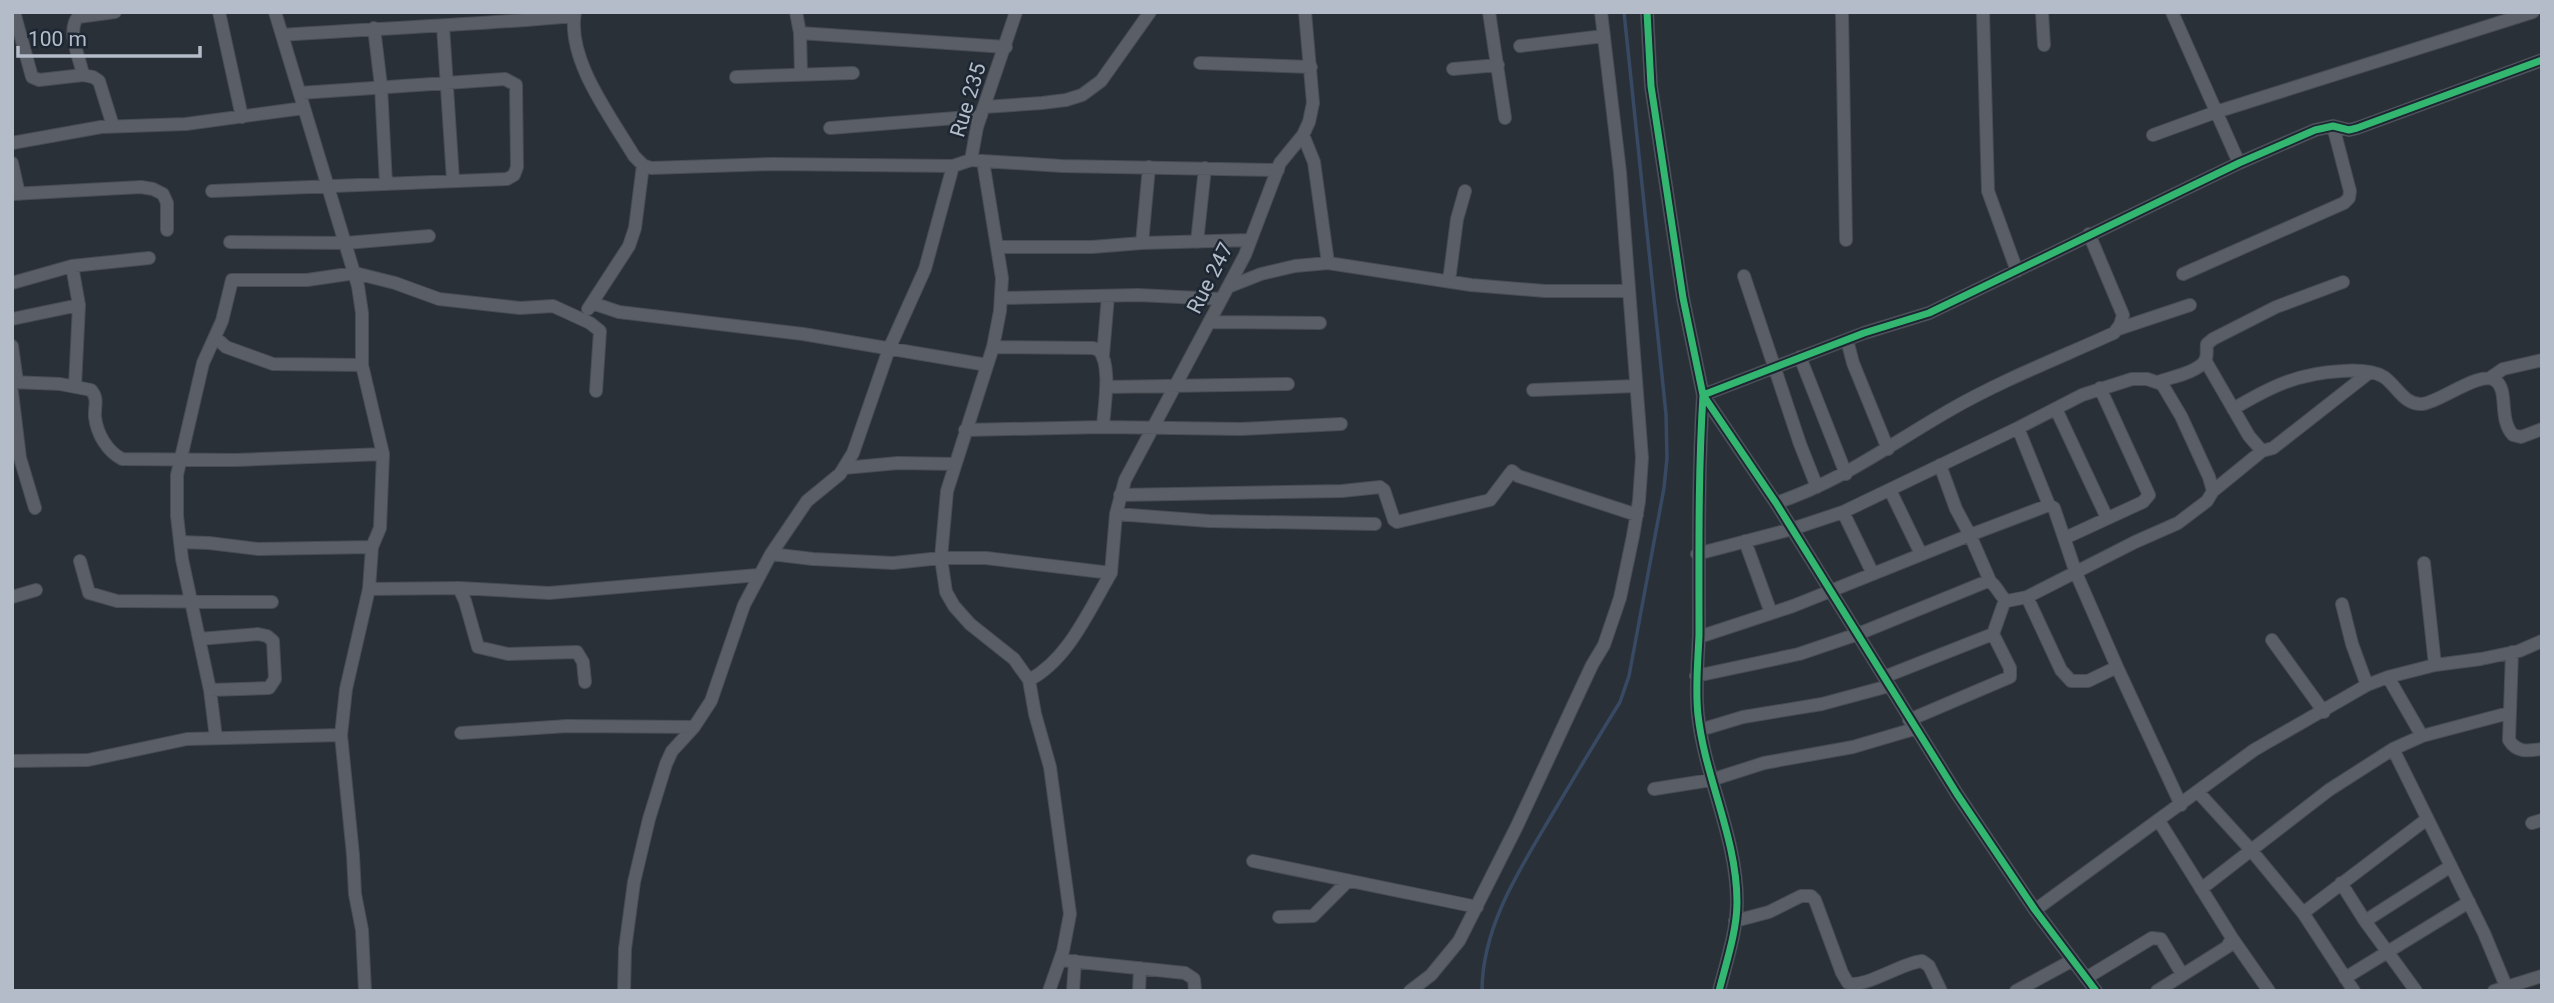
<svg xmlns="http://www.w3.org/2000/svg" width="2554" height="1003" font-family="Roboto,sans-serif">
  <style>
    .lines { fill: none; stroke-linecap: round; stroke-linejoin: round }
    .stream { stroke: #384963; stroke-width: 3.5 }
    .minor-casing { stroke: #484c53; stroke-width: 14 }
    .minor { stroke: #5a5e66; stroke-width: 12 }
    .cycleway-casing { stroke: #1d2633; stroke-width: 11 }
    .cycleway { stroke: #33b770; stroke-width: 7 }
    .labels { text-anchor: middle; dominant-baseline: central; stroke-width: 5; stroke-linejoin: round; paint-order: stroke }
    .street-label { font-size: 21px; fill: #b4bcc9; stroke: #1d2633 }
  </style>
  <rect width="100%" height="100%" fill="#2a3038"/>
  <g class="lines">
    <path class="stream" d="M 1482,991 C 1482,926 1521,867 1553,813 C 1575,776 1597,739 1620,702 L 1629,676 L 1664,488 L 1667,458 L 1666,414 L 1624,12"/>
    <g class="minor-casing">
      <path id="minor" d="M 14,12 L 32,77 L 39,80 L 83,75
        M 219,12 L 242,117
        M 275,12 L 358,286 L 362,313 L 362,365 L 383,454 L 380,528 L 372,547 L 369,589 L 346,689 L 341,735 L 353,855 L 355,894 L 362,930 L 365,991
        M 575,12 C 566,59 611,117 634,156 L 643,165 L 651,168 L 773,164 L 953,166
        M 796,12 L 800,33 L 801,74
        M 1489,12 L 1505,118
        M 1647,12 L 1651,86 L 1683,298 L 1703,395 L 1776,503 L 1957,794 L 2035,910 L 2096,991
        M 1842,12 L 1846,240
        M 1983,12 L 1988,191 L 2017,271
        M 2042,12 L 2044,45
        M 2172,12 L 2239,163
        M 443,26 L 453,180
        M 374,28 L 381,86 L 386,184
        M 800,33 L 1006,47
        M 282,35 C 380,28 477,25 574,16
        M 1520,46 L 1604,36
        M 1200,63 L 1311,67
        M 1453,69 L 1498,65
        M 736,77 L 853,73
        M 984,107 L 1042,103 L 1066,100 L 1082,95 L 1101,81 L 1150,12
        M 113,126 L 99,81 L 93,77 L 83,75 C 80,58 66,31 78,17 L 115,12
        M 830,128 L 981,116
        M 1303,135 L 1314,162 L 1328,263
        M 2153,135 L 2216,112 L 2533,12
        M 12,143 L 101,127 L 186,124 L 304,108
        M 971,160 L 983,161 L 1002,278 L 1000,311 L 993,347 L 947,491 L 941,558 L 946,592 L 954,606 L 970,624 L 1014,659 L 1029,680 L 1035,714 L 1050,767 L 1070,914 L 1063,951 L 1049,991
        M 983,161 L 1062,166 L 1278,170
        M 12,163 L 19,194
        M 1149,167 L 1142,243 L 1250,240
        M 212,191 L 507,179 L 514,175 L 517,167 L 516,85 L 505,79 L 300,93
        M 12,194 L 141,187 L 153,189 L 163,194 L 167,203 L 167,230
        M 230,242 L 346,243 L 429,236
        M 1197,242 L 1205,168
        M 998,247 L 1092,247 L 1142,243
        M 72,266 L 79,305 L 75,386
        M 2183,274 L 2344,203 L 2349,198 L 2350,191 L 2333,126
        M 1744,276 L 1800,444 L 1817,487
        M 1449,281 L 1457,219 L 1465,191
        M 12,283 L 72,266 L 149,258
        M 1228,287 L 1261,274 L 1295,266 L 1328,263 L 1471,285 L 1545,291 L 1628,291
        M 1001,298 L 1138,295 L 1220,299
        M 592,303 L 619,312 L 803,334 L 987,365
        M 588,309 L 629,246 L 635,228 L 643,165
        M 12,319 L 79,305
        M 1209,322 L 1320,323
        M 2118,329 L 2190,305
        M 216,338 L 226,347 L 273,364 L 362,365
        M 1847,340 L 1853,363 L 1888,449
        M 12,346 L 17,382
        M 993,347 L 1093,348 L 1099,350 C 1112,366 1104,407 1103,427
        M 1103,355 L 1108,296
        M 1800,357 L 1846,474
        M 2205,360 L 2249,436 L 2262,451 L 2273,448 L 2370,372
        M 2490,378 L 2503,369 L 2542,360
        M 12,382 L 60,384 L 91,390 C 99,399 94,407 95,417 C 97,434 107,451 122,459 L 236,460 L 383,454
        M 2158,382 C 2171,377 2196,373 2205,361 C 2208,356 2206,350 2207,344 L 2213,339 L 2276,307 L 2343,282
        M 1106,387 L 1288,384
        M 1533,390 L 1635,386
        M 12,392 L 20,458 L 35,508
        M 2056,409 L 2107,518
        M 2233,409 C 2270,387 2298,373 2342,371 C 2356,370 2372,370 2384,377 C 2397,386 2404,405 2422,404 C 2441,402 2481,369 2496,381 C 2509,391 2498,419 2513,435 L 2521,437 L 2542,429
        M 2018,428 L 2049,505 L 2054,508 L 2076,573 L 2117,667
        M 965,430 L 1103,427 L 1241,429 L 1341,424
        M 1940,465 L 1956,509 L 1970,535 L 2049,505
        M 844,468 L 898,463 L 954,464
        M 1890,490 L 1921,554
        M 1120,495 L 1342,491 L 1380,487 L 1384,490 L 1394,520 L 1397,522 L 1490,500 L 1512,471 L 1518,476 L 1637,515
        M 1776,503 C 1844,480 1889,445 1950,410 C 2002,380 2059,358 2114,333 L 2120,325 L 2123,315 L 2089,234
        M 1843,512 L 1873,574
        M 1116,514 L 1209,521 L 1375,524
        M 2065,538 L 2143,502 L 2149,495 L 2100,388
        M 1745,541 L 1771,613
        M 180,542 L 209,543 L 258,549 L 372,547
        M 771,554 L 813,559 L 893,563 L 941,558 L 986,558 L 1111,573 L 1116,514 L 1125,480 L 1245,255 L 1280,163 L 1303,135 L 1309,122 L 1313,103 L 1305,12
        M 1697,554 L 1792,529 L 1843,512 L 2018,428 L 2082,395 L 2132,379 L 2147,379 L 2162,384 L 2181,416 L 2209,477 L 2213,491
        M 80,561 L 89,593 L 117,601 L 272,602
        M 2424,563 L 2435,665
        M 459,588 L 465,601 L 478,647 L 508,654 L 577,652 L 583,662 L 585,682
        M 369,589 L 459,588 L 549,593 L 758,575
        M 12,597 L 36,590
        M 2027,597 L 2061,670 L 2071,681 L 2088,681 L 2117,667 L 2181,805
        M 2342,604 L 2352,644 L 2367,685
        M 1699,637 L 1793,606 L 1970,535 L 1990,581
        M 199,639 L 258,634 L 267,636 L 273,641 L 275,679 L 269,688 L 210,690
        M 2272,640 L 2324,712
        M 2512,652 L 2509,740 C 2517,753 2528,751 2542,749
        M 1696,676 L 1799,654 L 1858,634 L 1988,581 C 1997,584 1999,596 2007,601 L 2027,597 L 2135,542 L 2178,523 L 2207,501 L 2213,491 L 2262,451
        M 1884,677 L 1993,634
        M 2388,677 L 2422,736
        M 1029,680 C 1068,660 1089,610 1111,573
        M 1909,720 L 2010,677 L 2010,668 L 1993,634 L 2005,600
        M 1700,730 L 1743,717 L 1822,704 L 1889,686
        M 461,733 L 567,726 L 694,727
        M 216,738 L 210,690 L 182,559 L 177,516 L 177,475 L 203,363 L 222,321 L 232,280 L 307,280 L 355,273 L 395,283 L 439,299 L 520,308 L 553,306 L 590,323 L 600,331 L 596,391
        M 2393,749 L 2484,933 L 2508,991
        M 12,761 L 88,760 L 187,739 L 341,735
        M 1654,789 L 1711,780 L 1764,763 L 1853,747 L 1914,729
        M 2198,792 L 2251,850 L 2303,913 L 2354,991
        M 2532,823 L 2542,820
        M 1253,861 L 1477,907
        M 2341,883 L 2365,921 L 2416,991
        M 2201,889 L 2329,790 L 2393,749 L 2422,736 L 2509,713
        M 2035,910 L 2254,750 L 2367,685 L 2388,677 L 2435,665 L 2481,659 L 2519,651 L 2542,641
        M 2303,913 L 2427,819
        M 1279,917 L 1313,916 L 1348,881
        M 1735,921 L 1769,912 L 1801,896 L 1811,896 L 1815,900 L 1842,973 L 1848,983 C 1864,989 1901,963 1922,961 L 1929,966 L 1941,991
        M 2365,921 L 2451,866
        M 2232,938 L 2269,991
        M 1060,960 L 1185,973 L 1194,979 L 1195,991
        M 2086,978 L 2152,938 L 2161,939 L 2182,974
        M 2345,978 L 2469,902
        M 624,991 L 625,949 L 634,882 L 649,819 L 666,764 L 672,751 L 694,727 L 711,701 L 744,605 L 771,554 L 807,501 L 840,474 L 853,453 L 889,349 L 925,269 L 953,166 L 971,160 L 977,127 L 1016,12
        M 1073,991 L 1075,961
        M 1139,991 L 1140,968
        M 1410,991 L 1431,975 L 1459,941 L 1517,826 L 1592,665 L 1604,645 L 1620,598 L 1633,536 L 1639,501 L 1642,458 L 1620,172 L 1601,12
        M 1719,991 C 1726,963 1737,931 1737,902 C 1737,838 1705,778 1698,715 C 1695,688 1698,662 1699,635 C 1699,555 1698,475 1703,395 L 1864,333 L 1929,313 L 2239,163 L 2315,130 L 2333,126 L 2349,130 L 2357,128 L 2542,60
        M 2016,991 L 2073,960
        M 2157,991 L 2227,947 L 2232,938 L 2159,821
        M 2494,991 L 2542,976"/>
    </g>
    <use href="#minor" class="minor"/>
    <g class="cycleway-casing">
      <path id="cycleway" d="M 1647,12 L 1651,86 L 1683,298 L 1703,395 L 1776,503 L 1957,794 L 2035,910 L 2096,991
        M 1719,991 C 1726,963 1737,931 1737,902 C 1737,838 1705,778 1698,715 C 1695,688 1698,662 1699,635 C 1699,555 1698,475 1703,395 L 1864,333 L 1929,313 L 2239,163 L 2315,130 L 2333,126 L 2349,130 L 2357,128 L 2542,60"/>
    </g>
    <use href="#cycleway" class="cycleway"/>
  </g>
  <g class="labels">
    <g class="street-label">
      <text transform="translate(968 100) rotate(-73)">Rue 235</text>
      <text transform="translate(1210 278) rotate(-63)">Rue 247</text>
    </g>
  </g>
  <rect width="2554" height="1003" fill="none" stroke="#b4bcc9" stroke-width="28"/>
  <path d="M18 46v10h182v-10" fill="none" stroke="#b4bcc9" stroke-width="3.5"/>
  <text x="28" y="46" font-size="21" fill="#b4bcc9" stroke="#1d2633" stroke-width="5" paint-order="stroke">100 m</text>
</svg>
